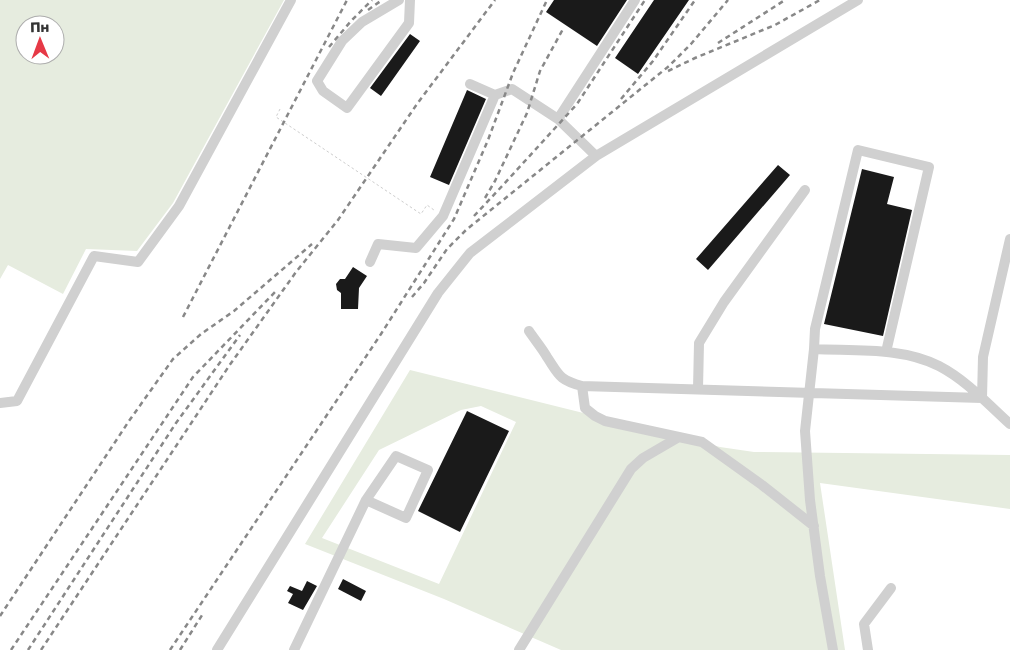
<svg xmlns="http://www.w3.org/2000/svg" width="1010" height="650" font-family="Rubik,sans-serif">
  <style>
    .green { fill: #e6ecdf; fill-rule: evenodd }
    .building { fill: #1a1a1a }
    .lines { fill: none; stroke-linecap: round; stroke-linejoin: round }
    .path { stroke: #cdcdcd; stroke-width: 1; stroke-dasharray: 2.5 2.5; stroke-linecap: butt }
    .minor { stroke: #d0d0d0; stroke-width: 10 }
    .rail { stroke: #888; stroke-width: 2.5; stroke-dasharray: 5 4; stroke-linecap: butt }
  </style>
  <rect width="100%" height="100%" fill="#fff"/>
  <path class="green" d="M 0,0 L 284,0 L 173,203 L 137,251 L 86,249 L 63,294 L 8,265 L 0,279 ZM 25,25 L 55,25 L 55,55 L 25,55 Z
    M 410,370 L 720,447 L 754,452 L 1010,455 L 1010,509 L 820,483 L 845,650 L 561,650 L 444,599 L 305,544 ZM 481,406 L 516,422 L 439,584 L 322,538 L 379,450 L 461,410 Z"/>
  <path class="building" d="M 554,0 L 627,0 L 597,46 L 546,12 Z
    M 654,0 L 689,0 L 638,74 L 615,58 Z
    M 410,34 L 420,41 L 381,96 L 370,88 Z
    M 467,90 L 486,99 L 449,185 L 430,177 Z
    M 778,165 L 790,175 L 708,270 L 696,259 Z
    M 862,169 L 894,177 L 887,204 L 912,210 L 883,336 L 824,324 Z
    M 353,267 L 367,276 L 359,288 L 358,309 L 341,309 L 341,293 L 337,290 L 336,284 L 340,279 L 345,279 Z
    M 467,411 L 509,431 L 460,532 L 418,511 Z
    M 343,579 L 366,591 L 361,601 L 338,589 Z
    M 307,581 L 317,586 L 303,610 L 288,603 L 293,594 L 287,591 L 290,586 L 302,591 Z"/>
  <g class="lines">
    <path class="path" d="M 280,109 L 276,117 L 421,214 L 427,205 L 434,210"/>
    <path class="minor" d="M 399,0 L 362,22 L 342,41 L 317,81 L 323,91 L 347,108 L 409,23 L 410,0
      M 470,84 L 495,95 L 512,89 L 558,119 L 596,156
      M 558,119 L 635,0
      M 370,262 L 378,244 L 416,248 L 443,216 L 495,95
      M 529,331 C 535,340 542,348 547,357 C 559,375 559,380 582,386 L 982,398 L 983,357 L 1010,239
      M 814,349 C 855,351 902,347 939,366 C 966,380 988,404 1010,424
      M 582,386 L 585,408 L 595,416 L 605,421 L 702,442 L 762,485 L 814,526
      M 698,389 L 699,343 L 724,302 L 805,190
      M 0,403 L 17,401 L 94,256 L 138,262 L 179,206 L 291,0
      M 217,650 L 438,293 L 470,253 L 596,156 L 858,0
      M 294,650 L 366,500 L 396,456 L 428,470 L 406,518 L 366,500
      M 519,650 L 631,469 L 643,458 L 679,437
      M 833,650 L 820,576 L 810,500 L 805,431 L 814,349 L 815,329 L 858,150 L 929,167 L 886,352
      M 868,650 L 864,624 L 891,588"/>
    <path class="rail" d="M 368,10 L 382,0
      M 718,43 L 785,0
      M 329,47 L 351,21 L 372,0
      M 668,71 L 695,58 L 775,25 L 820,0
      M 621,99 L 653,61 L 695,0
      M 485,198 L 495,181 L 527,113 L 540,71 L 563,29
      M 474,216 L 504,184 L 577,104 L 645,0
      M 412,297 L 424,283 L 447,249 L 466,230 L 669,66 L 691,44 L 728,0
      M 183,317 L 347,0
      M 0,616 L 129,421 L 173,359 L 201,334 L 234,311 L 312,244
      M 11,650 L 193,377 L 276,291
      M 28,650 L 176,423 L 240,335
      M 41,650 L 229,366 L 296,272 L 338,220 L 417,104 L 495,0
      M 170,650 L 381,334 L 454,219 L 488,140 L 513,73 L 547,0
      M 180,650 L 204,612"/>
  </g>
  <g transform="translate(40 40) rotate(359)"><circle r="24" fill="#ffffff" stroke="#adadad"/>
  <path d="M0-4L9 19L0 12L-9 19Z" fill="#e63946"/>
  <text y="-8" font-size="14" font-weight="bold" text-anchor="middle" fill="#333333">Пн</text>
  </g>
</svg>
